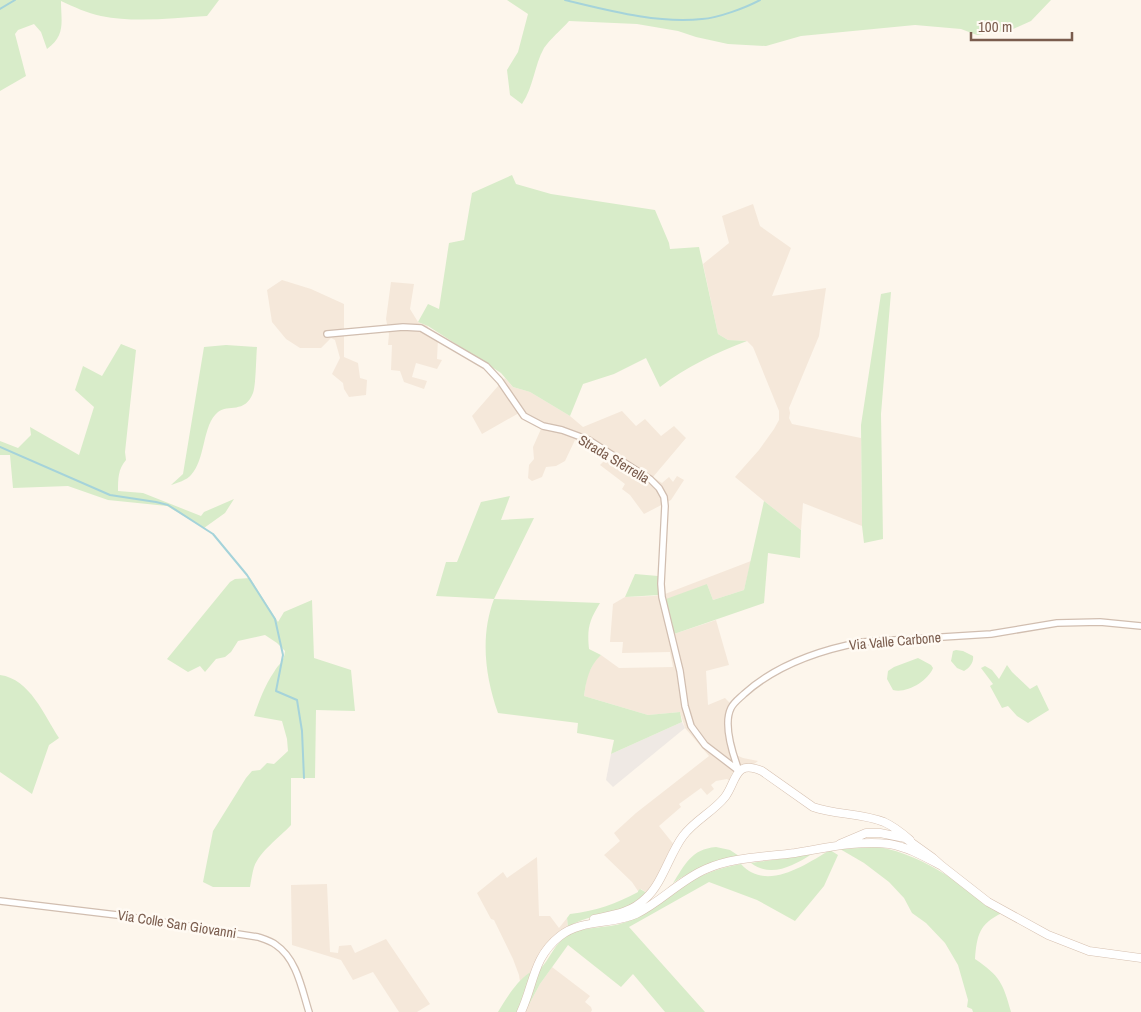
<svg xmlns="http://www.w3.org/2000/svg" width="1141" height="1012" font-family="'Archivo Narrow',sans-serif">
  <style>
    .residential { fill: #f5e8da }
    .industrial { fill: #efe9e4 }
    .green { fill: #d8ecc9 }
    .lines { fill: none; stroke-linecap: round; stroke-linejoin: round }
    .stream { stroke: #a5d3da; stroke-width: 2 }
    .street-casing { stroke: #d1beb0; stroke-width: 8 }
    .secondary-casing { stroke: #d6c0b0; stroke-width: 9 }
    .street { stroke: #fff; stroke-width: 5.5 }
    .secondary { stroke: #fff; stroke-width: 8 }
    .labels { text-anchor: middle; dominant-baseline: central; stroke-width: 5; stroke-linejoin: round; paint-order: stroke }
    .street-label { font-size: 14px; fill: #7a5c4d; stroke: #fffaf3 }
  </style>
  <rect width="100%" height="100%" fill="#fdf6ec"/>
  <path class="residential" d="M 753,204 L 760,226 L 791,248 L 772,296 L 826,288 L 819,336 L 789,408 L 790,413 L 789,418 L 792,424 L 861,438 L 862,526 L 803,503 L 801,530 L 764,501 L 735,477 L 759,450 L 774,429 L 779,420 L 779,411 L 753,347 L 747,341 L 728,340 L 718,334 L 703,264 L 729,243 L 722,216 Z
    M 282,280 L 311,289 L 344,304 L 344,357 L 358,363 L 360,378 L 367,380 L 366,395 L 349,397 L 344,389 L 343,383 L 332,374 L 340,358 L 335,340 L 331,338 L 321,348 L 300,348 L 286,339 L 272,322 L 267,290 Z
    M 391,282 L 414,284 L 410,309 L 418,322 L 428,326 L 425,333 L 438,339 L 437,359 L 442,360 L 437,369 L 416,363 L 412,377 L 427,381 L 424,389 L 404,382 L 400,371 L 391,370 L 392,345 L 388,345 L 389,334 L 386,319 Z
    M 505,378 L 513,387 L 530,392 L 570,416 L 583,427 L 622,411 L 636,426 L 645,419 L 661,436 L 674,426 L 686,438 L 653,477 L 662,483 L 669,477 L 673,482 L 677,476 L 684,480 L 671,500 L 644,514 L 630,495 L 622,489 L 625,484 L 600,465 L 608,457 L 587,445 L 575,440 L 565,461 L 556,466 L 546,467 L 542,477 L 532,481 L 528,478 L 529,465 L 534,459 L 533,447 L 541,429 L 529,422 L 519,413 L 482,434 L 472,416 Z
    M 751,561 L 744,590 L 713,600 L 707,584 L 674,634 L 716,620 L 729,665 L 706,671 L 708,705 L 725,698 L 734,707 L 731,714 L 732,734 L 736,755 L 743,758 L 758,761 L 744,772 L 736,785 L 727,779 L 716,781 L 711,785 L 714,789 L 707,795 L 701,788 L 679,804 L 681,807 L 659,826 L 675,846 L 647,893 L 641,889 L 638,891 L 632,882 L 604,855 L 620,841 L 614,833 L 636,813 L 709,756 L 685,728 L 680,712 L 648,715 L 584,696 L 587,676 L 596,659 L 601,655 L 619,668 L 673,667 L 670,652 L 622,653 L 623,642 L 610,642 L 613,604 L 625,597 L 654,596 L 665,594 Z
    M 537,857 L 539,916 L 550,916 L 559,928 L 567,918 L 568,927 L 557,935 L 532,972 L 520,982 L 519,975 L 513,959 L 494,920 L 491,919 L 477,893 L 503,872 L 507,878 Z
    M 327,884 L 330,952 L 338,953 L 339,946 L 351,945 L 355,953 L 386,939 L 430,1004 L 417,1012 L 399,1012 L 373,972 L 353,980 L 341,960 L 292,945 L 291,885 Z
    M 552,967 L 590,996 L 585,1002 L 591,1007 L 592,1010 L 591,1012 L 525,1012 L 540,984 Z"/>
  <path class="industrial" d="M 682,722 L 685,728 L 613,787 L 606,780 L 611,754 Z"/>
  <path class="green" d="M 0,0 L 219,0 L 207,16 C 173,18 135,23 101,16 C 87,13 74,7 61,1 C 61,22 66,35 47,49 L 41,32 L 34,24 L 18,30 L 15,34 L 26,76 L 0,91 Z
    M 507,0 L 1051,0 L 1031,21 L 1011,30 L 977,35 L 961,29 L 915,25 L 801,36 L 766,46 L 728,44 L 696,37 L 678,31 L 637,24 L 569,21 C 561,30 550,39 544,48 C 534,66 534,86 522,104 L 510,95 L 507,70 L 518,52 L 528,14 Z
    M 512,175 L 516,184 L 551,194 L 655,210 L 669,243 L 670,249 L 699,247 L 718,334 L 728,340 L 747,341 C 716,353 687,366 660,387 L 646,358 L 614,374 L 583,384 L 570,416 L 530,392 L 513,387 L 501,373 L 428,326 L 418,322 L 428,304 L 439,309 L 449,243 L 464,240 L 472,193 Z
    M 891,292 L 881,414 L 883,539 L 864,543 L 862,526 L 861,425 L 881,294 Z
    M 121,344 L 136,350 L 125,452 L 126,460 C 118,469 118,479 118,491 L 143,493 L 201,516 L 204,512 L 234,499 L 225,513 L 204,528 L 167,506 L 108,500 L 68,486 L 13,488 L 10,455 L 0,455 L 0,441 L 18,448 L 31,435 L 30,427 L 79,455 L 94,407 L 75,390 L 83,366 L 102,376 Z
    M 226,345 L 257,347 C 256,357 256,385 253,393 C 245,414 228,404 218,412 C 202,425 206,459 191,475 C 187,480 177,483 171,485 L 183,474 L 204,347 Z
    M 510,496 L 501,520 L 534,518 L 494,599 L 600,603 C 589,621 587,628 589,649 L 601,655 C 589,666 586,681 584,696 L 648,715 L 680,712 L 682,722 L 611,754 L 614,740 L 577,733 L 578,723 L 498,713 C 485,676 480,636 494,599 L 436,596 L 446,562 L 457,562 L 481,502 Z
    M 764,501 L 801,530 L 800,558 L 768,553 L 764,603 L 674,634 L 666,599 L 707,584 L 713,600 L 744,590 Z
    M 635,574 L 658,576 L 659,595 L 625,597 Z
    M 250,578 L 278,622 L 284,612 L 312,600 L 314,658 L 351,670 L 355,711 L 316,710 L 315,778 L 291,778 L 291,825 C 279,838 260,851 254,867 C 252,874 251,881 250,887 L 213,887 L 203,882 L 213,831 L 246,778 L 252,771 L 260,770 L 267,763 L 274,764 L 288,751 L 287,739 L 282,721 L 254,716 C 259,701 265,685 274,672 C 279,663 284,663 285,651 L 277,643 L 265,635 L 238,641 L 231,652 L 225,657 L 216,659 L 205,672 L 200,666 L 188,672 L 167,659 L 230,582 L 235,579 Z
    M 956,650 L 963,651 L 973,656 C 974,662 970,668 964,671 L 957,668 L 951,661 L 953,651 Z
    M 918,658 L 931,665 L 933,668 C 928,681 906,694 893,690 L 887,679 L 888,671 L 894,667 Z
    M 1007,665 L 1012,672 L 1030,689 L 1037,685 L 1049,710 L 1028,723 L 1017,716 L 1008,706 L 1002,708 L 990,686 L 993,684 L 981,668 L 985,666 L 992,670 L 999,679 Z
    M 0,675 C 30,679 44,715 59,738 L 49,745 L 32,794 L 0,772 Z
    M 716,847 L 730,850 L 739,856 C 715,862 693,869 673,883 C 685,865 691,849 716,847 Z
    M 879,847 C 927,856 964,887 1002,913 C 979,924 977,935 975,959 C 1000,976 1003,983 1011,1012 L 973,1012 L 972,1009 L 967,1007 L 968,1000 L 958,965 L 945,943 L 926,923 L 912,913 L 904,898 L 889,882 L 864,863 L 840,849 Z
    M 830,850 L 838,855 L 824,886 L 795,921 L 757,900 L 709,882 L 629,927 L 705,1012 L 665,1012 L 633,974 L 621,987 L 568,945 L 540,984 L 525,1012 L 498,1012 C 506,999 516,982 529,973 C 533,971 537,971 540,969 C 549,960 553,947 563,939 C 580,924 606,930 626,922 C 645,915 660,900 677,889 C 697,876 718,868 741,864 C 766,892 805,865 830,850 Z
    M 812,854 C 793,866 771,878 751,863 Z
    M 640,889 L 647,893 C 627,917 592,911 568,927 L 567,918 L 570,914 C 595,911 616,904 638,892 L 638,891 Z"/>
  <g class="lines">
    <path class="stream" d="M 565,0 C 607,10 658,24 702,19 C 718,18 745,8 760,0
      M 0,9 L 15,0
      M 0,447 L 110,495 L 156,502 L 168,505 L 213,534 L 247,575 L 275,619 L 283,655 L 276,691 L 297,700 L 302,731 L 304,778"/>
    <g class="street-casing">
      <path id="street" d="M 327,334 L 403,327 L 421,328 L 486,366 L 500,381 L 524,416 L 543,426 L 562,430 L 589,440 L 650,479 L 659,488 L 664,497 L 665,506 L 661,584 L 662,597 L 680,671 L 685,706 L 691,726 L 705,745 L 739,771
        M 739,771 C 733,755 723,724 731,708 C 734,702 740,698 744,694 C 776,665 820,650 862,642 L 991,634 L 1057,623 L 1100,622 L 1141,626
        M 0,901 L 117,915 L 258,937 C 264,939 271,941 276,945 C 297,959 302,990 309,1012"/>
    </g>
    <g class="secondary-casing">
      <path id="secondary" d="M 840,844 L 866,833 L 880,833 L 905,838 L 933,858 L 942,866 L 988,902 L 1048,935 L 1089,951 L 1141,958
        M 594,919 C 613,915 631,913 646,898 C 662,884 670,853 683,836 C 695,820 713,812 725,797 C 737,781 734,759 762,771 L 813,807 C 836,815 861,813 884,822 C 893,826 902,833 910,840
        M 521,1012 C 534,984 533,957 560,936 C 581,919 612,925 636,914 C 661,902 680,880 706,869 C 733,857 766,857 795,853 C 826,848 858,840 889,844 C 908,847 925,857 942,866"/>
    </g>
    <use href="#street" class="street"/>
    <use href="#secondary" class="secondary"/>
  </g>
  <g class="labels">
    <g class="street-label">
      <text transform="translate(614 459) rotate(31)">Strada Sferrella</text>
      <text transform="translate(895 641) rotate(-5)">Via Valle Carbone</text>
      <text transform="translate(177 924) rotate(9)">Via Colle San Giovanni</text>
    </g>
  </g>
  <path d="M971 32v8h101v-8" fill="none" stroke="#7a5c4d" stroke-width="2.5"/>
  <text x="978" y="32" font-size="15" fill="#7a5c4d" stroke="#fffaf3" stroke-width="4" paint-order="stroke">100 m</text>
</svg>
